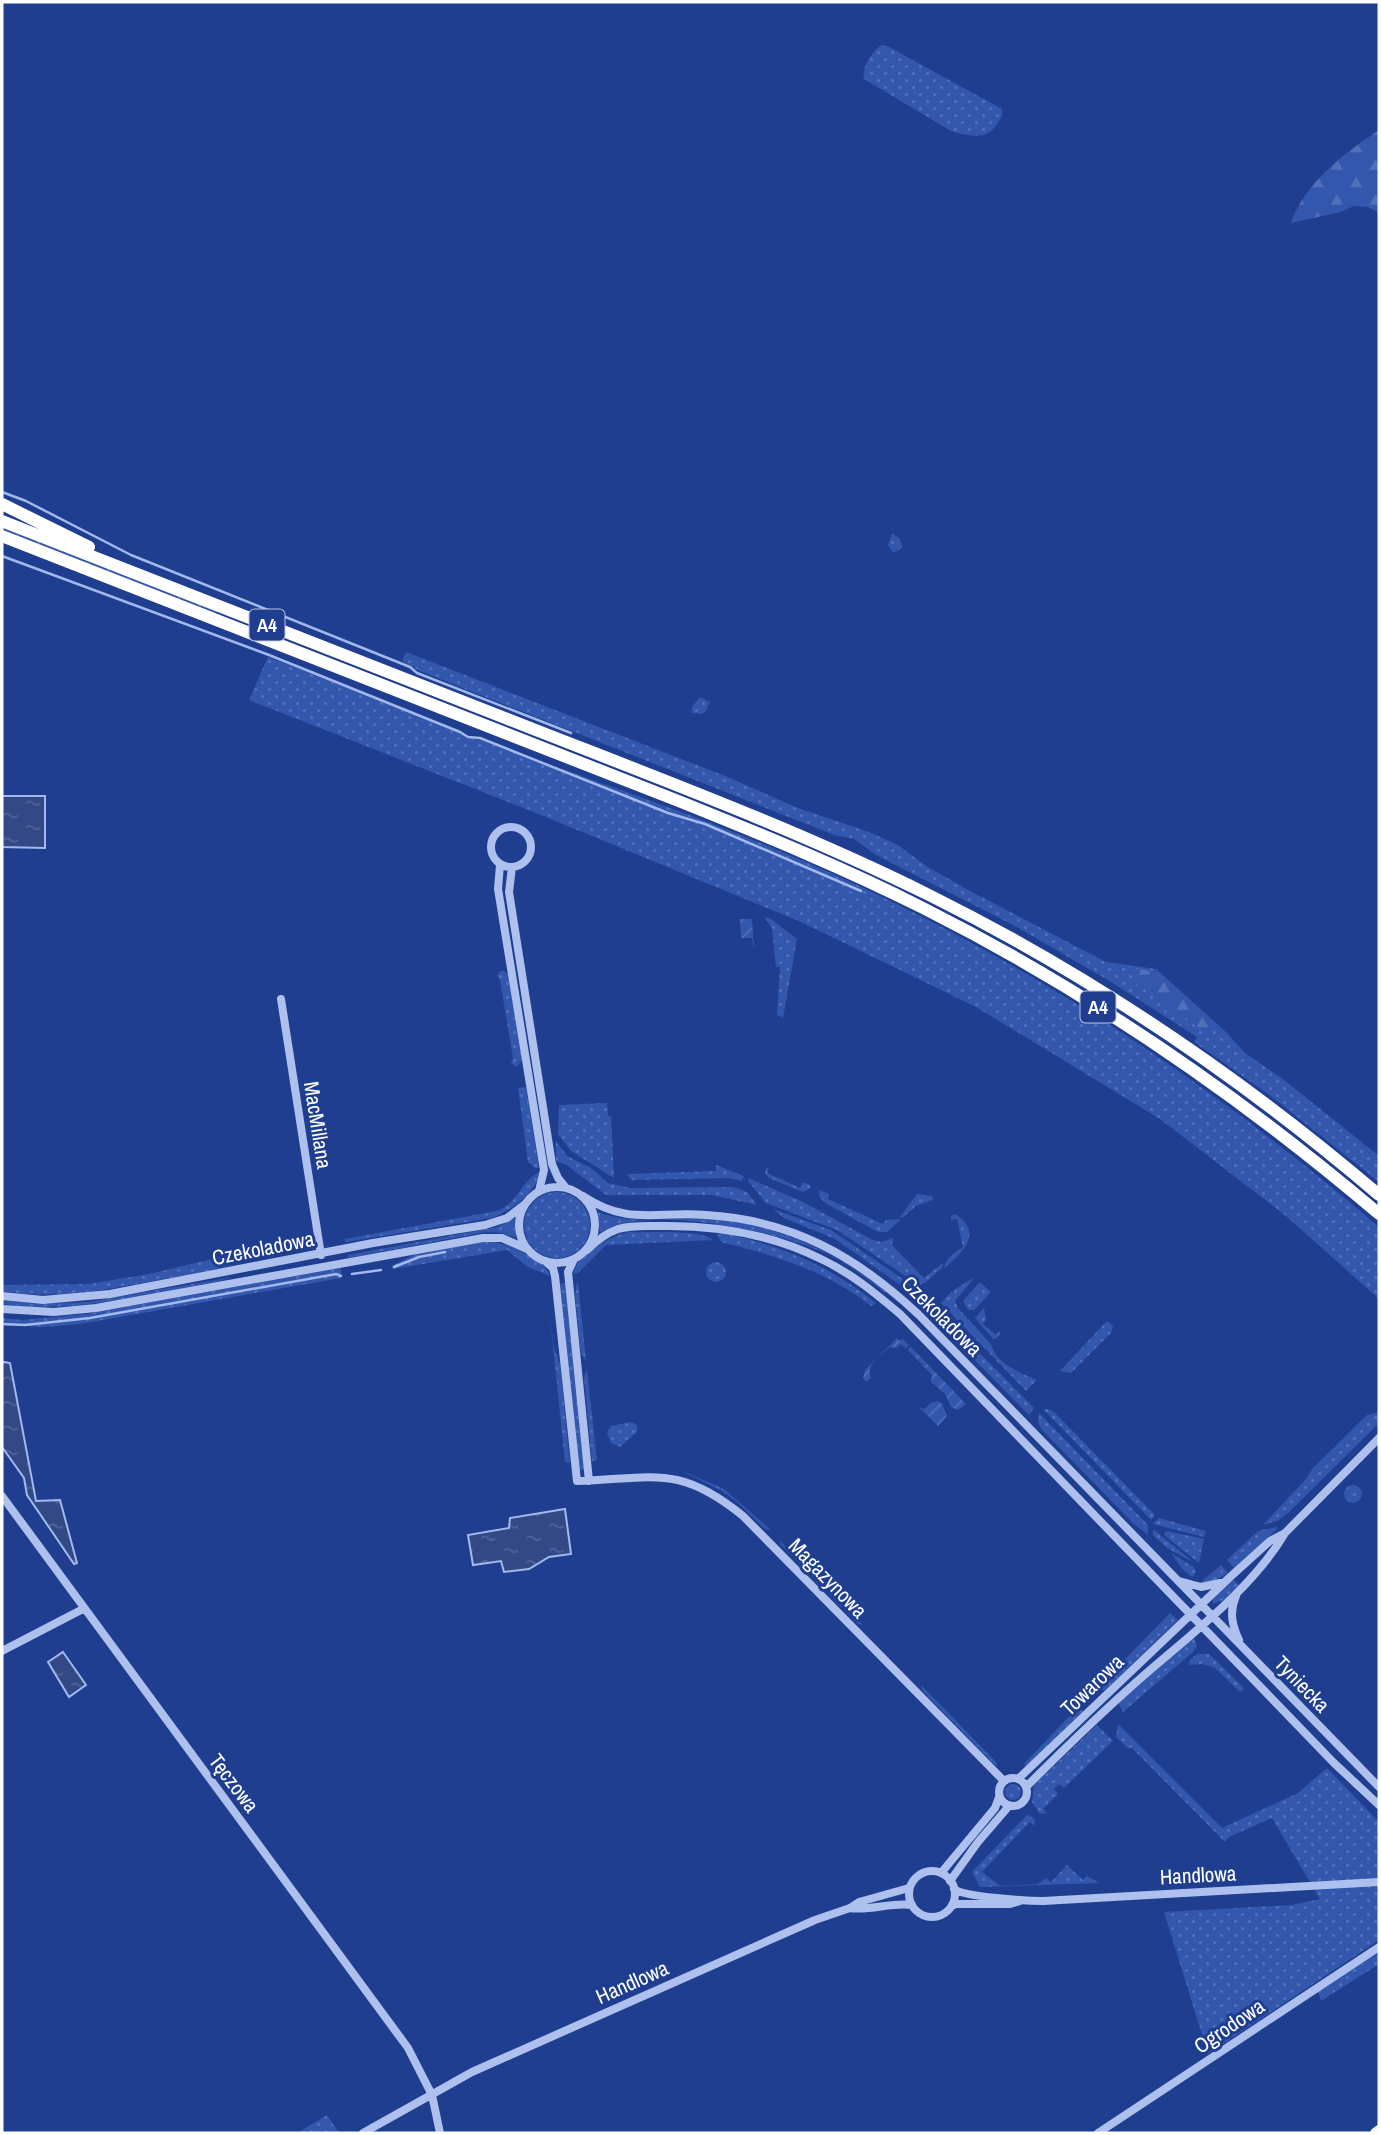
<svg xmlns="http://www.w3.org/2000/svg" width="1381" height="2135" font-family="'Archivo Narrow',sans-serif">
  <style>
    .grass { fill: url(#grass-dots) }
    .forest { fill: url(#forest-firs) }
    .garden { fill: url(#garden-furrows) }
    .water { fill: url(#water-ripples); stroke: #a1b9ee; stroke-width: 2 }
    .lines { fill: none; stroke-linecap: round; stroke-linejoin: round }
    .stream { stroke: #a1b9ee; stroke-width: 2.5 }
    .minor { stroke: #aec0ed; stroke-width: 8 }
    .major { stroke: #f4f7ff; stroke-width: 10 }
    .highway { stroke: #fff; stroke-width: 12 }
    .labels { text-anchor: middle; dominant-baseline: central; stroke-width: 6; stroke-linejoin: round; paint-order: stroke }
    .shield { fill: #1f3e8f; stroke: #bcc5dd; stroke-width: 2 }
    .shield-label { font-size: 19px; font-weight: bold; fill: #fff }
    .street-label { font-size: 21px; fill: #fff; stroke: #1f3e8f }
  </style>
  <defs>
    <pattern id="grass-dots" width="8" height="8" patternUnits="userSpaceOnUse" patternTransform="scale(1.75)"><rect width="8" height="8" fill="#3257ad"/><path d="M2 2h.1M6 6h.1" fill="none" stroke="#5170b9" stroke-width="1.8" stroke-linecap="round"/></pattern>
    <pattern id="forest-firs" width="22" height="20" patternUnits="userSpaceOnUse" patternTransform="scale(1.75)"><rect width="22" height="20" fill="#3257ad"/><path d="M5 1l3.5 6h-7zM16 11l3.5 6h-7z" fill="#5170b9"/></pattern>
    <pattern id="garden-furrows" width="10" height="10" patternUnits="userSpaceOnUse" patternTransform="scale(1.75)"><rect width="10" height="10" fill="#3257ad"/><path d="M-1 1l2-2M0 10L10 0M9 11l2-2" fill="none" stroke="#5170b9"/></pattern>
    <pattern id="water-ripples" width="26" height="14" patternUnits="userSpaceOnUse" patternTransform="scale(1.75)"><rect width="26" height="14" fill="#334986"/><path d="M2 4q2-2 4 0t4 0M15 11q2-2 4 0t4 0" fill="none" stroke="#526498"/></pattern>
  </defs>
  <rect width="100%" height="100%" fill="#1f3e8f"/>
  <path class="grass" d="M 881,45 L 889,47 L 1002,109 C 1003,116 1001,118 997,124 C 987,141 967,136 951,131 L 864,79 C 861,68 872,52 881,45 Z
    M 2,526 L 216,610 L 215,614 L 2,530 Z
    M 892,533 L 899,538 L 903,547 L 893,553 L 888,545 Z
    M 406,652 L 725,776 L 798,808 L 869,832 L 898,845 L 926,866 L 970,891 L 1106,962 L 1156,969 L 1226,1032 L 1245,1053 L 1284,1080 L 1379,1156 L 1379,1182 L 1268,1094 L 1194,1042 L 1197,1037 L 1111,982 L 1015,926 L 876,855 L 854,839 L 834,835 L 420,671 L 402,661 Z
    M 268,657 L 461,732 L 468,738 L 480,740 C 606,785 733,827 855,884 C 1046,973 1220,1090 1379,1227 L 1379,1299 L 1286,1216 L 1160,1119 L 976,1007 L 801,922 L 536,813 L 249,700 Z
    M 700,697 L 710,702 L 706,711 L 702,714 L 692,713 L 692,707 Z
    M 765,917 L 771,919 L 797,939 L 783,1018 L 777,1015 L 780,967 L 776,967 L 772,929 Z
    M 502,970 L 508,974 L 522,1060 L 517,1067 L 511,1063 L 513,1058 L 500,980 L 497,975 Z
    M 526,1087 L 539,1168 L 535,1168 L 528,1162 L 518,1088 Z
    M 607,1103 L 608,1116 L 611,1116 L 614,1178 L 571,1151 L 558,1134 L 559,1105 Z
    M 556,1141 L 567,1156 L 591,1168 L 608,1183 L 631,1188 L 733,1187 L 747,1192 L 757,1205 L 712,1195 L 606,1195 L 565,1164 L 556,1161 Z
    M 716,1165 L 744,1176 L 742,1181 L 729,1178 L 631,1180 L 627,1174 L 716,1171 Z
    M 766,1168 L 769,1168 L 767,1173 L 800,1188 L 803,1182 L 810,1185 L 811,1188 L 803,1192 L 769,1178 L 765,1173 Z
    M 539,1172 C 537,1194 511,1210 492,1218 L 346,1242 L 345,1239 L 496,1211 C 519,1203 521,1181 539,1172 Z
    M 748,1178 L 803,1202 L 873,1240 L 882,1242 L 893,1238 L 892,1245 L 924,1278 L 943,1263 L 942,1268 L 925,1283 L 919,1285 L 837,1230 L 766,1203 L 749,1182 Z
    M 819,1190 L 829,1194 L 828,1199 L 883,1224 L 886,1220 L 901,1219 L 887,1232 L 878,1232 L 827,1204 L 820,1198 Z
    M524 1225a33 33 0 1 1 66 0a33 33 0 1 1-66 0Z
    M 917,1194 L 932,1196 L 933,1200 L 916,1206 L 902,1218 L 900,1217 Z
    M 773,1209 L 831,1230 L 916,1288 L 912,1291 L 906,1289 L 835,1239 L 784,1218 Z
    M 598,1212 C 630,1224 665,1218 699,1218 C 768,1220 832,1250 886,1291 L 885,1293 C 865,1276 842,1260 818,1250 C 771,1231 642,1202 600,1233 Z
    M 955,1214 C 985,1233 961,1254 944,1269 C 945,1259 956,1250 963,1248 L 957,1219 L 951,1220 L 951,1216 Z
    M 515,1218 L 516,1238 L 503,1233 L 486,1232 L 348,1258 L 348,1255 L 497,1227 Z
    M 629,1232 C 648,1233 700,1229 713,1240 L 606,1245 L 578,1273 L 573,1274 C 577,1255 611,1235 629,1232 Z
    M 721,1233 C 779,1244 830,1266 876,1303 L 871,1306 C 827,1271 774,1255 721,1242 L 717,1234 Z
    M 307,1234 L 302,1246 L 259,1254 L 258,1248 L 289,1241 Z
    M 490,1241 C 507,1244 545,1259 550,1276 L 528,1267 L 507,1250 L 393,1269 L 392,1266 L 417,1253 Z
    M 255,1249 L 256,1255 L 248,1256 L 249,1260 C 219,1269 189,1275 159,1280 C 106,1290 55,1300 2,1291 L 2,1285 L 88,1284 L 149,1274 Z
    M706 1272a10 10 0 1 1 20 0a10 10 0 1 1-20 0Z
    M 341,1268 L 341,1278 L 80,1324 L 44,1327 L 2,1325 L 2,1318 L 23,1320 L 86,1314 Z
    M 233,1277 L 220,1281 C 148,1294 75,1314 2,1304 L 2,1300 L 39,1304 L 87,1302 Z
    M 975,1277 L 955,1301 L 958,1308 L 991,1344 C 995,1363 1020,1373 1037,1380 L 1026,1391 L 941,1303 L 952,1291 L 954,1293 L 954,1290 Z
    M 577,1282 L 578,1282 L 586,1360 L 581,1354 L 575,1294 Z
    M 980,1282 L 991,1292 L 974,1310 L 968,1310 L 963,1301 Z
    M 565,1283 L 584,1468 L 582,1471 L 579,1469 L 560,1284 Z
    M 933,1306 L 1034,1408 L 1029,1415 L 934,1319 Z
    M 984,1308 L 986,1319 L 983,1324 L 996,1335 L 1000,1331 L 1000,1335 L 995,1339 L 993,1339 L 975,1318 Z
    M 550,1316 L 554,1348 L 560,1364 L 570,1463 L 565,1462 Z
    M 1107,1321 L 1113,1326 L 1111,1333 L 1071,1373 L 1060,1371 Z
    M 587,1370 L 597,1460 L 592,1462 L 584,1376 Z
    M 1047,1409 L 1053,1411 L 1155,1515 L 1151,1520 L 1044,1410 Z
    M 1379,1412 L 1379,1423 L 1288,1513 L 1279,1520 L 1263,1525 L 1306,1479 L 1312,1469 L 1367,1415 Z
    M 1039,1413 L 1148,1525 L 1148,1535 L 1134,1524 L 1042,1430 L 1038,1422 Z
    M 631,1422 L 637,1425 L 637,1432 L 620,1447 L 611,1443 L 607,1432 L 611,1426 Z
    M 682,1471 L 724,1489 L 771,1530 L 765,1529 L 737,1502 L 722,1491 Z
    M1344 1494a9 9 0 1 1 18 0a9 9 0 1 1-18 0Z
    M 1159,1518 L 1206,1531 L 1204,1537 L 1153,1524 Z
    M 1277,1527 L 1276,1530 L 1234,1568 L 1227,1560 L 1258,1531 Z
    M 1153,1529 L 1191,1560 L 1191,1561 L 1167,1548 L 1153,1535 Z
    M 1167,1531 L 1204,1539 L 1199,1563 L 1165,1536 L 1164,1533 Z
    M 780,1541 L 863,1625 L 858,1624 L 780,1544 Z
    M 1171,1553 L 1194,1567 L 1196,1572 L 1192,1577 L 1183,1570 Z
    M 1221,1565 L 1228,1573 L 1214,1581 L 1200,1583 Z
    M 1233,1579 L 1239,1585 L 1224,1600 L 1213,1604 L 1213,1599 Z
    M 1170,1613 L 1178,1620 L 1105,1690 L 1095,1690 Z
    M 1194,1637 L 1197,1646 L 1193,1652 L 1123,1712 L 1118,1702 Z
    M 1197,1654 L 1209,1654 L 1244,1688 L 1240,1692 L 1215,1668 L 1203,1664 L 1189,1665 L 1190,1660 Z
    M 921,1685 L 997,1763 L 996,1766 L 922,1690 Z
    M 1079,1706 L 1083,1711 L 1026,1766 L 1024,1764 Z
    M 1118,1724 L 1222,1828 L 1298,1793 L 1327,1768 L 1379,1822 L 1379,1940 L 1208,2054 L 1164,1912 L 1291,1905 L 1320,1899 L 1272,1818 L 1229,1837 L 1225,1842 L 1131,1747 L 1129,1749 L 1116,1737 Z
    M 1097,1725 L 1113,1741 L 1064,1788 L 1059,1784 L 1054,1789 L 1058,1794 L 1043,1809 L 1047,1813 L 1040,1814 L 1032,1802 L 1034,1785 Z
    M1005 1792a8 8 0 1 1 16 0a8 8 0 1 1-16 0Z
    M 1028,1814 L 1035,1820 L 1034,1826 L 1030,1822 L 982,1872 L 1000,1886 L 1038,1884 L 1046,1878 L 1051,1882 L 1067,1865 L 1083,1880 L 1087,1876 L 1099,1883 L 980,1887 L 972,1872 Z
    M 1377,1954 L 1379,1954 L 1379,1964 L 1321,2001 L 1318,1991 Z
    M 327,2115 L 339,2133 L 297,2133 Z"/>
  <path class="forest" d="M 1379,130 L 1379,213 L 1368,207 L 1354,206 L 1340,212 L 1291,223 C 1304,183 1346,152 1379,130 Z
    M 1137,969 L 1154,971 L 1215,1026 L 1212,1034 L 1201,1029 L 1133,981 L 1132,974 Z"/>
  <path class="garden" d="M 740,919 L 752,919 L 754,951 L 752,938 L 741,938 Z
    M 897,1338 L 900,1341 L 903,1339 L 909,1345 L 906,1349 L 901,1344 L 896,1348 L 890,1347 C 881,1355 865,1365 871,1378 L 866,1382 L 863,1378 L 865,1370 Z
    M 911,1347 L 966,1404 L 958,1410 L 951,1407 L 945,1394 L 931,1382 L 932,1375 L 908,1350 Z
    M 938,1401 L 942,1404 L 947,1416 L 938,1426 L 920,1408 L 924,1409 L 931,1403 Z"/>
  <path class="water" d="M 2,796 L 45,796 L 45,848 L 2,847 Z
    M 4,1362 L 10,1363 L 36,1501 L 60,1500 L 77,1563 L 74,1564 L 27,1495 L 24,1478 L 2,1447 L 2,1363 Z
    M 565,1509 L 571,1554 L 549,1557 L 529,1569 L 504,1572 L 501,1561 L 473,1565 L 468,1535 L 509,1528 L 510,1518 Z
    M 63,1652 L 86,1685 L 69,1697 L 48,1662 Z"/>
  <g class="lines">
    <path class="stream" d="M 2,492 L 26,501 L 131,555 L 410,667 L 417,673 L 571,733
      M 2,556 L 269,655 L 460,732 L 468,737 L 480,738 L 668,813 L 705,824 L 861,891
      M 394,1267 L 419,1257 L 445,1252
      M 352,1274 L 381,1270
      M 2,1324 L 25,1325 L 90,1318 L 336,1274 L 341,1276"/>
    <path class="minor" d="M491 847a20 20 0 1 1 40 0a20 20 0 1 1-40 0Z
      M 500,865 L 498,889 L 544,1170 L 539,1191
      M 512,867 L 509,892 L 552,1164 L 558,1178 L 566,1188
      M 281,999 L 321,1255
      M519 1225a38 38 0 1 1 76 0a38 38 0 1 1-76 0Z
      M 583,1196 C 628,1226 656,1211 706,1215 C 792,1220 856,1256 918,1314 L 1379,1787
      M 587,1250 C 596,1241 606,1233 618,1229 C 631,1225 646,1226 660,1226 C 715,1225 771,1234 821,1259 C 851,1273 875,1293 900,1314 L 1334,1763 L 1379,1805
      M 574,1259 L 568,1272 L 589,1481
      M 546,1262 L 553,1268 L 555,1276 L 577,1481 C 652,1479 678,1463 743,1516 L 1004,1781
      M 2,1296 L 43,1300 L 110,1294 L 373,1243 L 485,1225 L 507,1218 L 524,1205
      M 2,1309 L 54,1312 L 96,1308 L 483,1238 L 502,1238 L 527,1249
      M 2,1496 L 408,2048 L 432,2095 L 440,2133
      M 1179,1581 L 1201,1587 L 1220,1583
      M 1236,1596 C 1229,1612 1232,1625 1239,1640
      M 2,1651 L 83,1609
      M999 1792a14 14 0 1 1 28 0a14 14 0 1 1-28 0Z
      M 1018,1779 L 1229,1578 L 1270,1541 L 1285,1533
      M 1026,1787 C 1064,1749 1102,1712 1142,1677 C 1190,1635 1253,1588 1285,1533 L 1379,1438
      M909 1894a23 23 0 1 1 46 0a23 23 0 1 1-46 0Z
      M 941,1873 L 995,1808 L 999,1797
      M 950,1881 L 978,1842 L 1009,1806
      M 954,1889 C 964,1897 1027,1901 1043,1901 L 1379,1882
      M 952,1906 L 956,1904 L 1010,1904 L 1020,1901
      M 850,1908 C 871,1911 891,1902 912,1905
      M 363,2133 L 472,2072 L 815,1920 L 850,1908 L 859,1902 L 909,1888
      M 1098,2133 L 1379,1947"/>
    <path class="major" d="M 1375,2133 L 1379,2130"/>
    <path class="highway" d="M 2,504 L 89,547
      M 2,521 C 168,586 334,651 500,716 C 644,773 790,826 929,895 C 1090,975 1242,1078 1379,1195
      M 2,536 L 681,802 C 763,835 844,868 923,908 C 1088,991 1239,1095 1379,1214"/>
  </g>
  <g class="labels">
    <g class="shield">
      <rect x="249.5" y="609.5" width="35" height="31" rx="5"/>
      <rect x="1080.5" y="991.5" width="35" height="31" rx="5"/>
    </g>
    <g class="shield-label">
      <text x="267" y="625">A4</text>
      <text x="1098" y="1007">A4</text>
    </g>
    <g class="street-label">
      <text transform="translate(318 1125) rotate(81)">MacMillana</text>
      <text transform="translate(263 1248) rotate(-11)">Czekoladowa</text>
      <text transform="translate(942 1316) rotate(45)">Czekoladowa</text>
      <text transform="translate(828 1578) rotate(46)">Magazynowa</text>
      <text transform="translate(1302 1684) rotate(46)">Tyniecka</text>
      <text transform="translate(1092 1685) rotate(-44)">Towarowa</text>
      <text transform="translate(234 1783) rotate(53)">Tęczowa</text>
      <text transform="translate(1198 1875) rotate(-3)">Handlowa</text>
      <text transform="translate(632 1982) rotate(-24)">Handlowa</text>
      <text transform="translate(1229 2026) rotate(-34)">Ogrodowa</text>
    </g>
  </g>
  <rect width="1381" height="2135" fill="none" stroke="#ffffff" stroke-width="7"/>
</svg>
